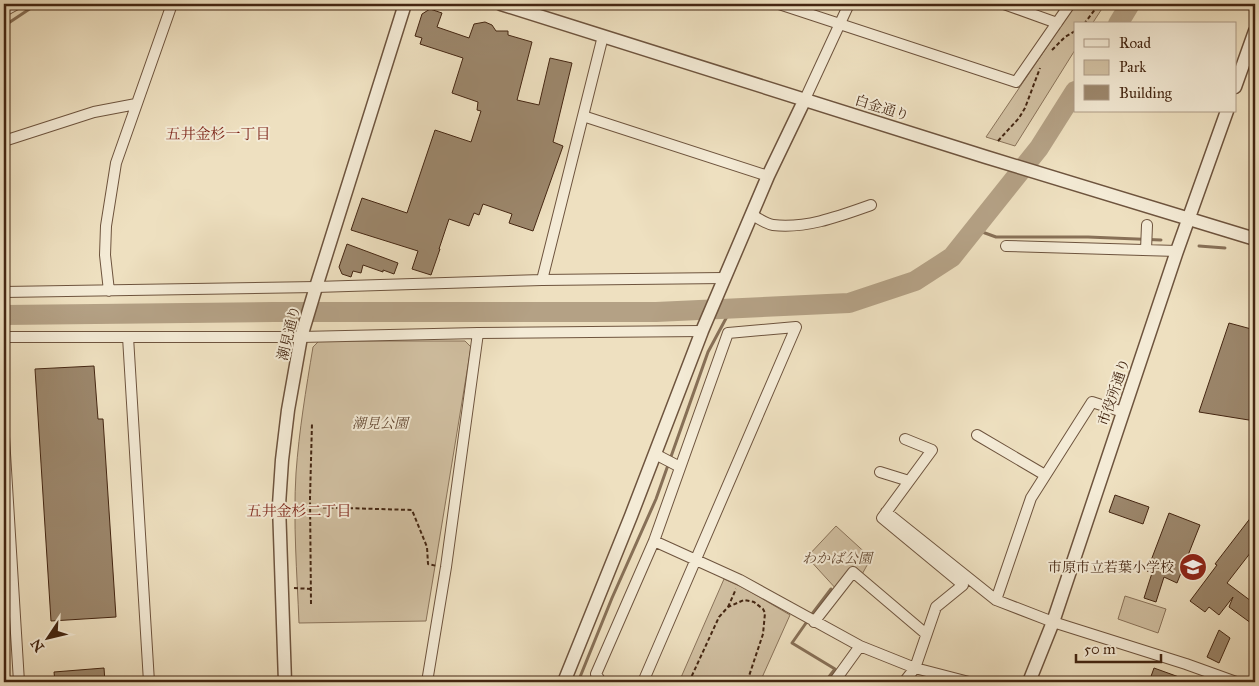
<svg xmlns="http://www.w3.org/2000/svg" width="1259" height="686" font-family="'IM FELL Great Primer','Noto Serif JP',serif">
  <style>
    .green { fill: #d1c0a2; stroke: #8a735a }
    .lines { fill: none; stroke-linecap: round; stroke-linejoin: round }
    .stream { stroke: #877057; stroke-width: 3 }
    .river { stroke: #b4a185; stroke-width: 20 }
    .building { fill: #9c876c; stroke: #442612 }
    .minor-casing { stroke: #6e543e; stroke-width: 12 }
    .tertiary-casing { stroke: #6e543e; stroke-width: 15 }
    .path { stroke: #442612; stroke-width: 2; stroke-dasharray: 4 2.5; stroke-linecap: butt }
    .minor { stroke: #f4ebd6; stroke-width: 10 }
    .tertiary { stroke: #f4ebd6; stroke-width: 12 }
    .labels { text-anchor: middle; dominant-baseline: central; stroke-width: 4; stroke-linejoin: round; paint-order: stroke }
    .street-label { font-size: 14px; fill: #442612; stroke: #f4ebd6 }
    .park-label { font-size: 14px; font-style: italic; fill: #674c36; stroke: #f4ebd6 }
    .poi-label { font-size: 14px; fill: #442612; stroke: #f4ebd6; text-anchor: end }
    .neighbourhood-label { font-size: 15px; fill: #7a1f14; stroke: #f4ebd6 }
  </style>
  <rect width="100%" height="100%" fill="#eee0c0"/>
  <filter id="stains"><feTurbulence type="fractalNoise" baseFrequency=".004" numOctaves="4"/><feColorMatrix values="0 0 0 0 .2 0 0 0 0 .09 0 0 0 0 .02 0 0 0 .5 -.17"/></filter>
  <radialGradient id="worn" r=".72"><stop offset=".6" stop-color="#630" stop-opacity="0"/><stop offset="1" stop-color="#630" stop-opacity=".3"/></radialGradient>
  <path class="green" d="M 1076,4 L 1105,4 L 1092,24 L 1075,24 L 1075,50 L 1015,146 L 986,137 Z
    M 319,341 L 465,341 L 471,347 L 426,621 L 299,623 C 297,573 293,523 296,473 C 299,431 306,389 313,347 Z
    M 836,526 L 871,558 L 860,578 L 853,572 L 838,591 L 807,557 Z
    M 724,579 L 744,588 L 790,615 L 760,682 L 679,682 Z
    M 1125,596 L 1166,609 L 1158,633 L 1118,619 Z"/>
  <g class="lines">
    <path class="stream" d="M 4,26 L 37,4
      M 974,229 L 996,237 L 1088,237 L 1161,240
      M 1199,246 L 1225,248
      M 812,614 L 831,589
      M 806,623 L 792,643 L 835,669 L 825,682
      M 578,682 L 612,598 L 656,499 L 708,352 L 731,309"/>
    <path class="river" d="M 1118,24 L 1130,4
      M 4,315 L 274,312 L 656,312 L 849,303 L 915,281 L 952,257 L 1039,148 L 1075,91"/>
  </g>
  <path class="building" d="M 430,9 L 442,13 L 437,27 L 469,38 L 474,24 L 485,22 L 492,25 L 496,31 L 508,31 L 508,35 L 532,42 L 517,100 L 539,105 L 550,58 L 572,63 L 553,142 L 563,146 L 533,231 L 509,223 L 512,214 L 483,204 L 479,215 L 474,213 L 469,226 L 449,219 L 439,249 L 440,249 L 431,275 L 412,269 L 418,251 L 351,230 L 362,198 L 407,213 L 435,130 L 471,142 L 481,111 L 477,110 L 478,102 L 452,93 L 463,58 L 420,44 L 422,38 L 415,36 L 422,14 Z
    M 347,244 L 398,263 L 394,274 L 383,270 L 383,272 L 363,265 L 361,273 L 353,271 L 351,277 L 342,274 L 339,267 Z
    M 1229,323 L 1255,330 L 1255,421 L 1199,412 Z
    M 94,366 L 98,419 L 103,419 L 116,617 L 51,621 L 35,369 Z
    M 1115,495 L 1149,507 L 1143,524 L 1109,512 Z
    M 1255,512 L 1255,556 L 1251,552 L 1227,583 L 1255,604 L 1255,626 L 1229,607 L 1233,597 L 1219,615 L 1209,607 L 1205,612 L 1190,601 L 1217,565 L 1215,564 Z
    M 1169,513 L 1200,525 L 1177,583 L 1164,577 L 1156,602 L 1144,598 L 1152,573 L 1147,571 Z
    M 1219,630 L 1230,638 L 1219,663 L 1207,657 Z
    M 104,668 L 105,682 L 55,682 L 54,672 Z
    M 1154,668 L 1190,681 L 1190,682 L 1149,682 Z"/>
  <g class="lines">
    <g class="minor-casing">
      <path id="minor" d="M 779,4 L 1016,82 L 1070,4
        M 1004,4 L 1057,23
        M 4,11 L 17,4
        M 805,99 L 849,4
        M 583,116 L 768,176
        M 4,141 L 94,112 L 136,104
        M 752,215 C 758,218 766,224 773,225 C 806,229 840,216 871,205
        M 1006,246 L 1177,251
        M 1146,250 L 1147,225
        M 542,280 L 603,36
        M 109,291 L 105,255 L 106,226 L 116,163 L 172,4
        M 4,292 L 316,287 L 542,280 L 724,278
        M 4,337 L 301,337 L 478,333 L 702,331
        M 128,337 L 149,682
        M 977,435 L 1045,475
        M 4,437 L 19,682
        M 655,454 L 680,467
        M 880,472 L 909,481
        M 886,512 L 996,600 L 1053,622 L 1186,664 L 1236,682
        M 654,541 L 740,580 L 860,646 L 915,668 L 969,682
        M 996,600 L 1031,498 L 1092,402 L 1123,412
        M 814,622 L 853,572 L 926,634
        M 427,682 L 446,567 L 478,333
        M 601,682 L 596,674 L 654,541 L 728,333 L 796,327 L 643,682
        M 834,682 L 860,646
        M 904,682 L 915,668 L 936,607 L 963,585 L 882,518 L 932,450 L 905,439"/>
    </g>
    <g class="tertiary-casing">
      <path id="tertiary" d="M 501,4 L 986,157 L 1255,239
        M 1235,87 L 1255,31
        M 285,682 L 279,505 L 282,460 L 288,410 L 301,337 L 316,287 L 405,4
        M 564,682 L 631,516 L 702,331 L 768,176 L 805,99
        M 1029,682 L 1053,622 L 1177,251 L 1227,111"/>
    </g>
    <path class="path" d="M 1084,24 L 1099,4
      M 1052,50 L 1065,37 L 1075,31
      M 998,141 L 1019,118 L 1025,108 L 1040,68
      M 310,507 L 412,510 L 427,547 L 428,564 L 437,566
      M 294,588 L 311,589
      M 311,604 L 310,498 L 312,423
      M 728,607 L 736,589
      M 689,682 L 719,617 L 728,607 L 744,600 L 754,602 L 763,609 L 765,613 L 763,634 L 747,682"/>
    <use href="#minor" class="minor"/>
    <use href="#tertiary" class="tertiary"/>
  </g>
  <defs>
    <g id="school-disc" transform="scale(1.4375)"><circle r="9.5" fill="#8f2418" stroke="#f4ebd6"/><path d="M0-5L7-2L0 1L-7-2ZM-4 1L0 2.5L4 1V4Q0 6-4 4Z" fill="#fff"/></g>
  </defs>
  <g fill-rule="evenodd">
    <use href="#school-disc" x="1193" y="567"/>
  </g>
  <g class="labels">
    <g class="street-label">
      <text transform="translate(882 108) rotate(17)">白金通り</text>
      <text transform="translate(289 333) rotate(-76)">潮見通り</text>
      <text transform="translate(1114 392) rotate(-71)">市役所通り</text>
    </g>
    <g class="park-label">
      <text x="380" y="423">潮見公園</text>
      <text x="837" y="558">わかば公園</text>
    </g>
    <g class="poi-label">
      <text x="1174" y="567">市原市立若葉小学校</text>
    </g>
    <g class="neighbourhood-label">
      <text x="218" y="134">五井金杉一丁目</text>
      <text x="299" y="511">五井金杉二丁目</text>
    </g>
  </g>
  <rect width="1259" height="686" fill="none" stroke="#eee0c0" stroke-width="20"/>
  <rect x="5" y="5" width="1249" height="676" fill="none" stroke="#442612" stroke-width="2.5"/>
  <rect x="10" y="10" width="1239" height="666" fill="none" stroke="#442612"/>
  <rect x="1074" y="22" width="162" height="90" fill="#f4ebd6" stroke="#ae9c88"/>
  <rect x="1084" y="39" width="25" height="8" fill="#f4ebd6" stroke="#ae9c88"/>
  <text x="1119" y="48" font-size="15" fill="#442612">Road</text>
  <rect x="1084" y="60" width="25" height="15" fill="#d1c0a2" stroke="#ae9c88"/>
  <text x="1119" y="72" font-size="15" fill="#442612">Park</text>
  <rect x="1084" y="85" width="25" height="15" fill="#9c876c" stroke="#ae9c88"/>
  <text x="1119" y="98" font-size="15" fill="#442612">Building</text>
  <g transform="translate(48 638) rotate(235)" stroke="#f4ebd6" stroke-width="4" paint-order="stroke">
  <path d="M0-4L9 19L0 12L-9 19Z" fill="#442612"/>
  <text y="-8" font-size="14" font-weight="bold" text-anchor="middle" fill="#442612">N</text>
  </g>
  <path d="M1076 654v8h85v-8" fill="none" stroke="#442612" stroke-width="2.5"/>
  <text x="1084" y="654" font-size="15" fill="#442612" stroke="#f4ebd6" stroke-width="4" paint-order="stroke">50 m</text>
  <rect width="100%" height="100%" filter="url(#stains)"/>
  <rect width="100%" height="100%" fill="url(#worn)"/>
</svg>
